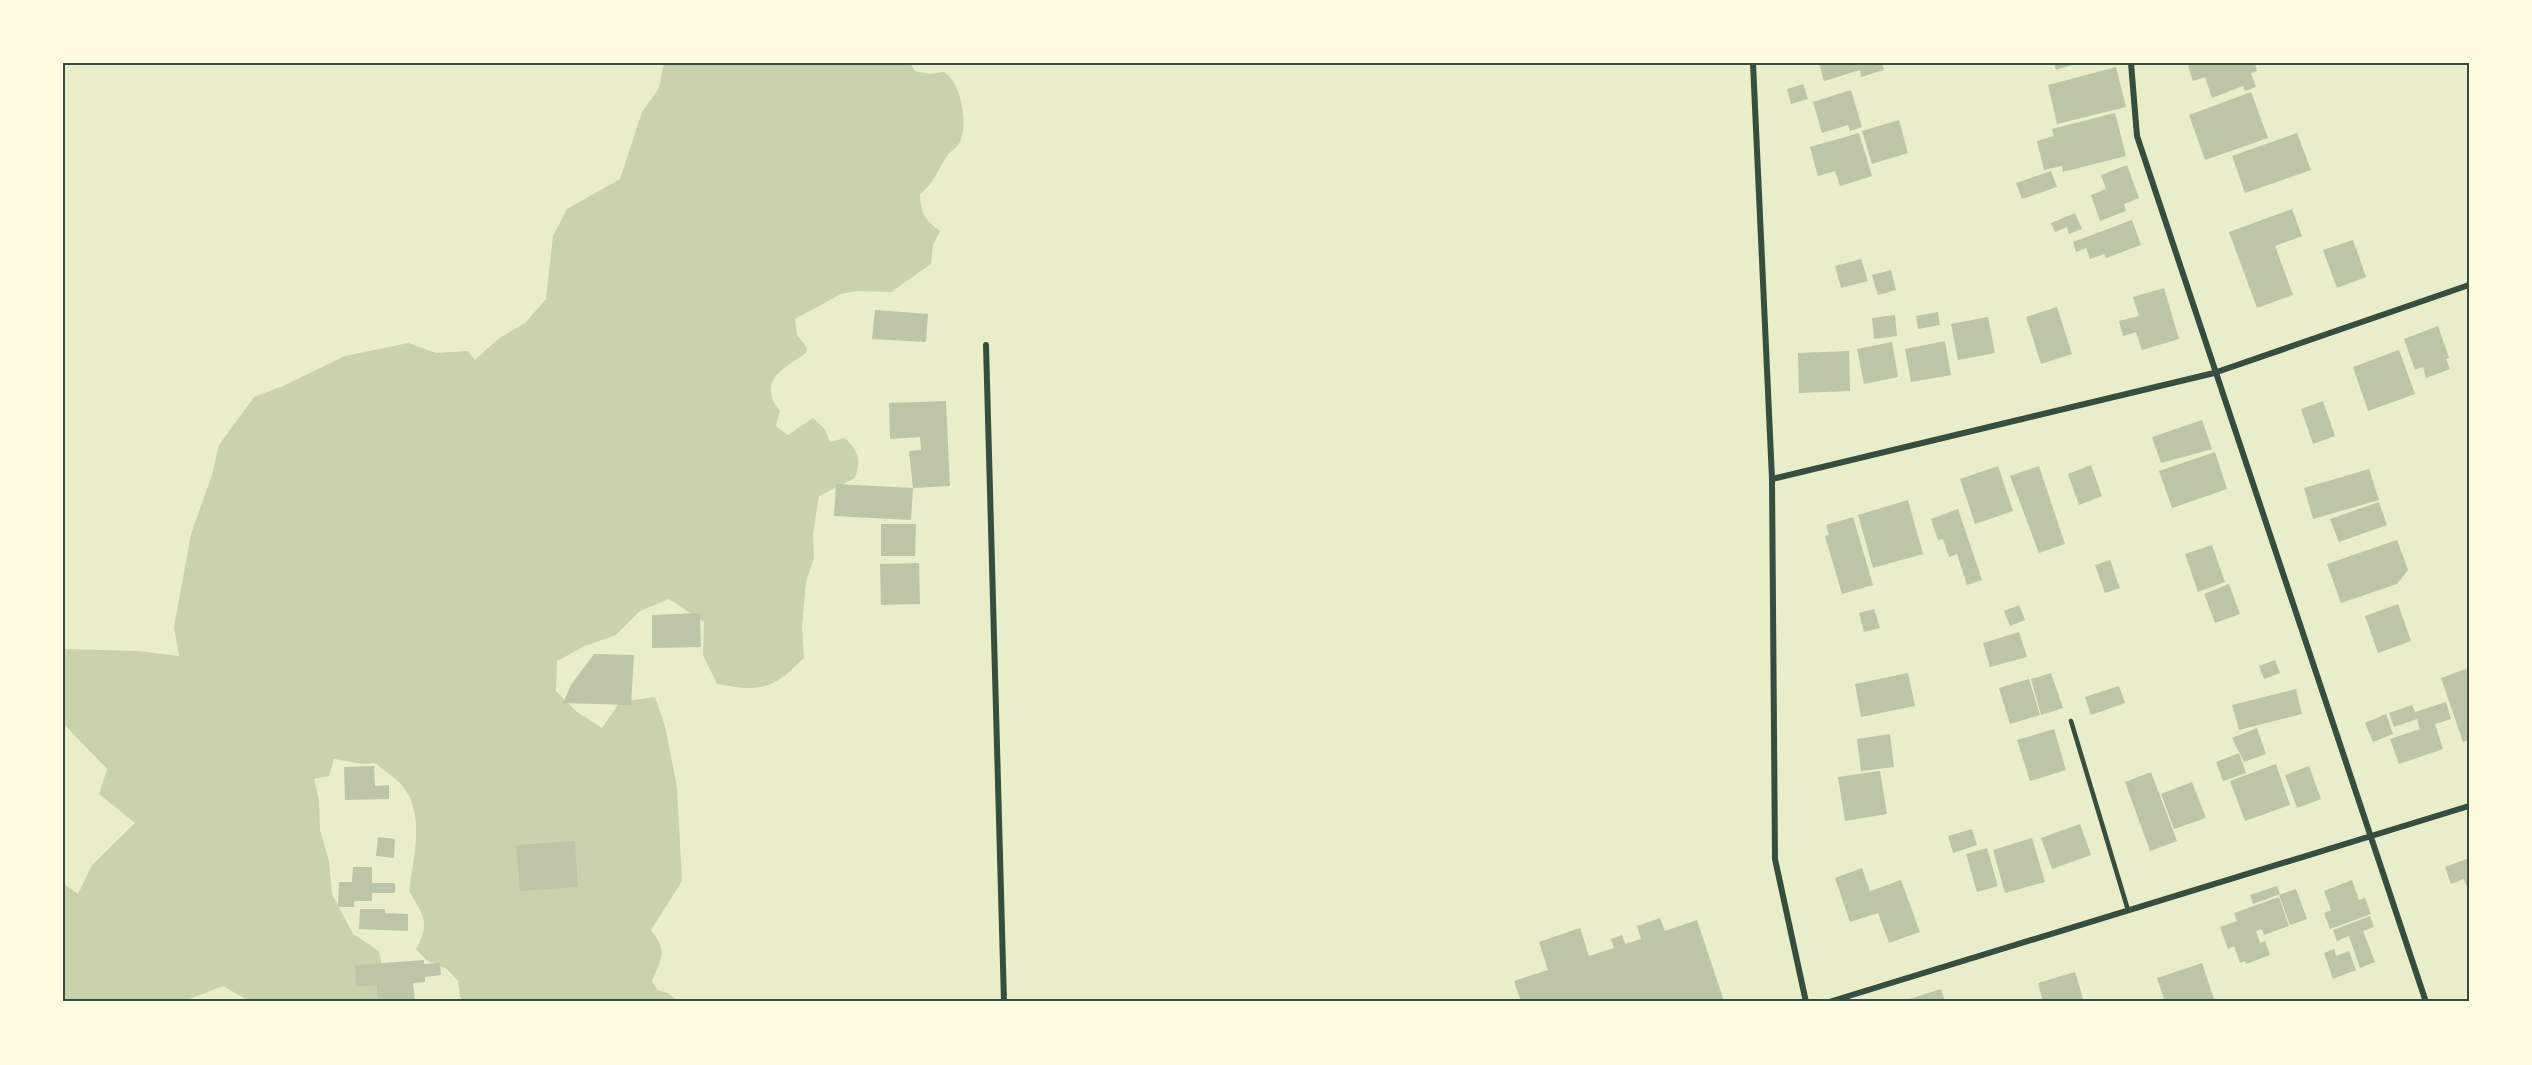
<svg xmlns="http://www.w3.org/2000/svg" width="2532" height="1065" font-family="'Fira Sans Condensed',sans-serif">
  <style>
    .green { fill: #cad2ad }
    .building { fill: #bcc5a7 }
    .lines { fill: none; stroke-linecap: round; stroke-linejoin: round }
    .service { stroke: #344e41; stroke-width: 4.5 }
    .minor { stroke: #344e41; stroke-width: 6 }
    .neatline { fill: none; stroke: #344e41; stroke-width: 2 }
  </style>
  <rect width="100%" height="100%" fill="#e9edc9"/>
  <path class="green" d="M 664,63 L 910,63 L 915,71 L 929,74 L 944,72 C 962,84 968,123 960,142 C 957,148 950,151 947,156 C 937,171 934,183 920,194 C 920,212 925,220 940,231 L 933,245 L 931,264 L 891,292 L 856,291 L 841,294 L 795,319 L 797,335 L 807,348 L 806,353 C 783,369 756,381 780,411 L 776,426 L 788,435 L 813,418 L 824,428 L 830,442 L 845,438 C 859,452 861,460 855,478 L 819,496 L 813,534 L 814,558 L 806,582 L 802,626 L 804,658 C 772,690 761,692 717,684 L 703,655 L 704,622 L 669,599 L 640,611 L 616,635 L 585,646 L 557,661 L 556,691 L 577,712 L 602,728 L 620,702 L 655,697 L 665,726 L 677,787 L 682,881 L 651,930 C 668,952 662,957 652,981 L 657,990 L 668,993 L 679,1002 L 464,1002 L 460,997 L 458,981 L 447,969 L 426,960 L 416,949 C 431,922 423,915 409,891 C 413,857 427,812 400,783 C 393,776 383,770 375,763 L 363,764 L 334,759 L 329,776 L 314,779 L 319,800 L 320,830 L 329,861 L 332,894 L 353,934 L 379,951 L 386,986 L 394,1002 L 251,1002 L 223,986 L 182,1002 L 63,1002 L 63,883 L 78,894 L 92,865 L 135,823 L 99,794 L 107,769 L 63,723 L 63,649 L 138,651 L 179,656 L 174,627 L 191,534 L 212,475 L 219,445 L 254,397 L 283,386 L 345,356 L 408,343 L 436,353 L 468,351 L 475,360 L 498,339 L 525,323 L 546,299 L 553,236 L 567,209 L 620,179 L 642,112 L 659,88 Z"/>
  <path class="building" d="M 1819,63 L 1882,63 L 1884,70 L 1861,77 L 1860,70 L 1824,81 Z
    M 2054,63 L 2075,63 L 2075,64 L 2056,70 Z
    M 2198,63 L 2255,63 L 2257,71 L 2251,73 L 2256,87 L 2245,91 L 2243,86 L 2212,98 L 2205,77 L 2193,81 L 2188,66 Z
    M 2116,67 L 2126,107 L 2057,124 L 2048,85 Z
    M 1803,84 L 1808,99 L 1791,104 L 1787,89 Z
    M 1851,90 L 1862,127 L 1850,131 L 1848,125 L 1822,133 L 1813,102 Z
    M 2251,92 L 2268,138 L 2205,160 L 2189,115 Z
    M 2115,113 L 2126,156 L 2063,172 L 2062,166 L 2044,170 L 2037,141 L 2054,136 L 2052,129 Z
    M 1899,120 L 1908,153 L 1872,164 L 1862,131 Z
    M 1859,133 L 1872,176 L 1840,186 L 1835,171 L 1818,176 L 1810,147 Z
    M 2297,133 L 2311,170 L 2245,193 L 2232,156 Z
    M 2127,165 L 2139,198 L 2124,204 L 2126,211 L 2100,221 L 2091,195 L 2106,189 L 2101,175 Z
    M 2051,171 L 2057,187 L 2022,199 L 2016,183 Z
    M 2292,209 L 2302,236 L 2275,246 L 2293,295 L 2257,308 L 2229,232 Z
    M 2075,213 L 2082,229 L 2069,234 L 2067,227 L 2055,232 L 2051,223 Z
    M 2132,220 L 2141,245 L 2106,258 L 2104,254 L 2090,259 L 2086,248 L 2076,252 L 2073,242 Z
    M 2353,240 L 2366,277 L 2337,288 L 2323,250 Z
    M 1861,259 L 1868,281 L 1841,288 L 1835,266 Z
    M 1891,270 L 1896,290 L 1878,295 L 1872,275 Z
    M 2164,288 L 2179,339 L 2142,350 L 2136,332 L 2123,336 L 2119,321 L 2139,316 L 2133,297 Z
    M 2057,307 L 2072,354 L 2041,364 L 2026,317 Z
    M 875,310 L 928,314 L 926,342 L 872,339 Z
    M 1938,312 L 1940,325 L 1918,329 L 1916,316 Z
    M 1895,315 L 1897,336 L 1874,339 L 1872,318 Z
    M 1988,317 L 1995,353 L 1958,360 L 1951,324 Z
    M 2438,326 L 2449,358 L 2446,359 L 2450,369 L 2426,378 L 2423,367 L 2415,370 L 2404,339 Z
    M 1945,341 L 1951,375 L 1911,382 L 1905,349 Z
    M 1892,342 L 1898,377 L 1864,384 L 1857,349 Z
    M 2399,350 L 2415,394 L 2368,411 L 2353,367 Z
    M 1849,351 L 1850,391 L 1799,393 L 1798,353 Z
    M 946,401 L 950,486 L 913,488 L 909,451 L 921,450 L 920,437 L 890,439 L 889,403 Z
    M 2323,401 L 2335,436 L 2313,444 L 2301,409 Z
    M 2202,420 L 2212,449 L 2161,463 L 2152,437 Z
    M 2215,452 L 2227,489 L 2172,508 L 2159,471 Z
    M 2091,465 L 2102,496 L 2079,505 L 2068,474 Z
    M 1998,466 L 2013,511 L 1975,524 L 1960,479 Z
    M 2039,466 L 2065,544 L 2039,553 L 2010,476 Z
    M 2369,469 L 2379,500 L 2313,519 L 2304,488 Z
    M 836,484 L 913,488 L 911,520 L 834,516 Z
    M 1908,500 L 1923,554 L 1873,568 L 1858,515 Z
    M 2379,502 L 2387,525 L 2339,542 L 2330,519 Z
    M 1958,509 L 1982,580 L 1967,585 L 1957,554 L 1949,557 L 1943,539 L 1938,540 L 1931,519 Z
    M 1853,517 L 1873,585 L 1842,594 L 1825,536 L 1829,535 L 1826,525 Z
    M 881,524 L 916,524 L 915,556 L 881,556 Z
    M 2397,540 L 2408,570 L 2397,584 L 2341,603 L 2327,564 Z
    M 2212,545 L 2225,582 L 2198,592 L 2185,554 Z
    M 2110,560 L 2120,588 L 2105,593 L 2095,565 Z
    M 919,563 L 920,604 L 881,605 L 880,564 Z
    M 2229,584 L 2240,614 L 2215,623 L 2204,594 Z
    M 2398,604 L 2411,641 L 2378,653 L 2365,616 Z
    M 2019,605 L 2025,620 L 2010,626 L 2004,611 Z
    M 1874,609 L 1880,628 L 1864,632 L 1859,613 Z
    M 700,613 L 701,647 L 652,648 L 652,615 Z
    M 2019,632 L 2027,657 L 1990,667 L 1983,643 Z
    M 594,654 L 634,655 L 631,705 L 563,703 L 571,685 Z
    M 2275,660 L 2280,673 L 2264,679 L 2259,666 Z
    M 2466,669 L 2469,678 L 2469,740 L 2463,742 L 2441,678 Z
    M 1908,673 L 1915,706 L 1861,717 L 1855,684 Z
    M 2051,673 L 2063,708 L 2041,715 L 2031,679 Z
    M 2029,679 L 2040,715 L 2010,724 L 1999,688 Z
    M 2119,686 L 2125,703 L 2091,715 L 2085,697 Z
    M 2296,689 L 2302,714 L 2239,730 L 2232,705 Z
    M 2446,702 L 2451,719 L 2435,724 L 2443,749 L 2399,764 L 2390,739 L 2420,729 L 2417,719 L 2394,727 L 2389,713 L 2412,705 L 2415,712 Z
    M 2386,714 L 2393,734 L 2373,742 L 2365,723 Z
    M 2257,728 L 2266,754 L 2244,762 L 2232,738 Z
    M 2054,729 L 2066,770 L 2030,781 L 2017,740 Z
    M 1890,734 L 1894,767 L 1861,771 L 1857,739 Z
    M 2239,753 L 2246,773 L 2223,781 L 2216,762 Z
    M 2276,764 L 2290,805 L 2245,821 L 2230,781 Z
    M 374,766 L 375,786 L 389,785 L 389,799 L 345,800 L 344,767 Z
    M 2309,766 L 2321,799 L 2297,808 L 2285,775 Z
    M 1880,771 L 1887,814 L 1845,821 L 1838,777 Z
    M 2151,772 L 2177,841 L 2150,851 L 2125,782 Z
    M 2192,782 L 2206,818 L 2174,829 L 2161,794 Z
    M 2080,824 L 2091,855 L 2052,869 L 2041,838 Z
    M 1972,829 L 1977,845 L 1953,853 L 1948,836 Z
    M 378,837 L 395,839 L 394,858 L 376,856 Z
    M 2032,838 L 2045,882 L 2005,893 L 1993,850 Z
    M 575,841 L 578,887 L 520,891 L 516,845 Z
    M 1987,848 L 1998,886 L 1977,892 L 1966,854 Z
    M 2469,858 L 2469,893 L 2464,879 L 2451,884 L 2445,867 Z
    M 353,867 L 372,867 L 372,883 L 395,883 L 395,893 L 372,893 L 372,901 L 354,901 L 354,907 L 338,907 L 339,882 L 352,882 Z
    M 1862,868 L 1870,891 L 1901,880 L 1920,932 L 1889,943 L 1878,913 L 1850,922 L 1835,878 Z
    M 2352,880 L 2359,900 L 2365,898 L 2371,914 L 2330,929 L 2324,913 L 2331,910 L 2324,891 Z
    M 2277,886 L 2280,894 L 2253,904 L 2250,895 Z
    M 2296,889 L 2307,919 L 2290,925 L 2279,895 Z
    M 2279,897 L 2289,926 L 2264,935 L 2262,929 L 2256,931 L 2260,943 L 2265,941 L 2270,955 L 2246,964 L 2245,961 L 2240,963 L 2234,946 L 2228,949 L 2220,927 L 2237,921 L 2234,913 Z
    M 360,909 L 385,909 L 385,913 L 408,914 L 408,931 L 359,929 Z
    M 2370,916 L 2374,927 L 2363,931 L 2375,962 L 2360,968 L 2349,936 L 2337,941 L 2333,930 Z
    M 1660,918 L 1665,931 L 1697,920 L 1724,1001 L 1521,1002 L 1514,981 L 1548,970 L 1539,942 L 1580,928 L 1589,956 L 1614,948 L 1611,939 L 1622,935 L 1625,944 L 1641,939 L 1637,926 Z
    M 2334,949 L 2336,956 L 2349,951 L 2356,970 L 2333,979 L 2324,953 Z
    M 424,960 L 424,964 L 440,963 L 441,975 L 425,977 L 425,982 L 413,983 L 415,1002 L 378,1002 L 377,985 L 356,987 L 355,965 Z
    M 2202,963 L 2215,1002 L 2165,1002 L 2157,978 Z
    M 2075,972 L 2084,1002 L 2043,1002 L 2038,983 Z
    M 1941,989 L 1945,1002 L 1910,1002 L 1910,999 Z"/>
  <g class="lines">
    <path class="service" d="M 2071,721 L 2128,910"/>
    <path class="minor" d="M 1753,63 L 1772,479 L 1775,859 L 1806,1002
      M 2131,63 L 2137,136 L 2426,1002
      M 986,345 L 1004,1002
      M 1772,479 L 2214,373 L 2469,285
      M 1829,1002 L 2469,806"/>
  </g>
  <rect width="2532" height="1065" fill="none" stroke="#fefae0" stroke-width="129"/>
  <rect x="64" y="64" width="2404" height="936" class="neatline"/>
</svg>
